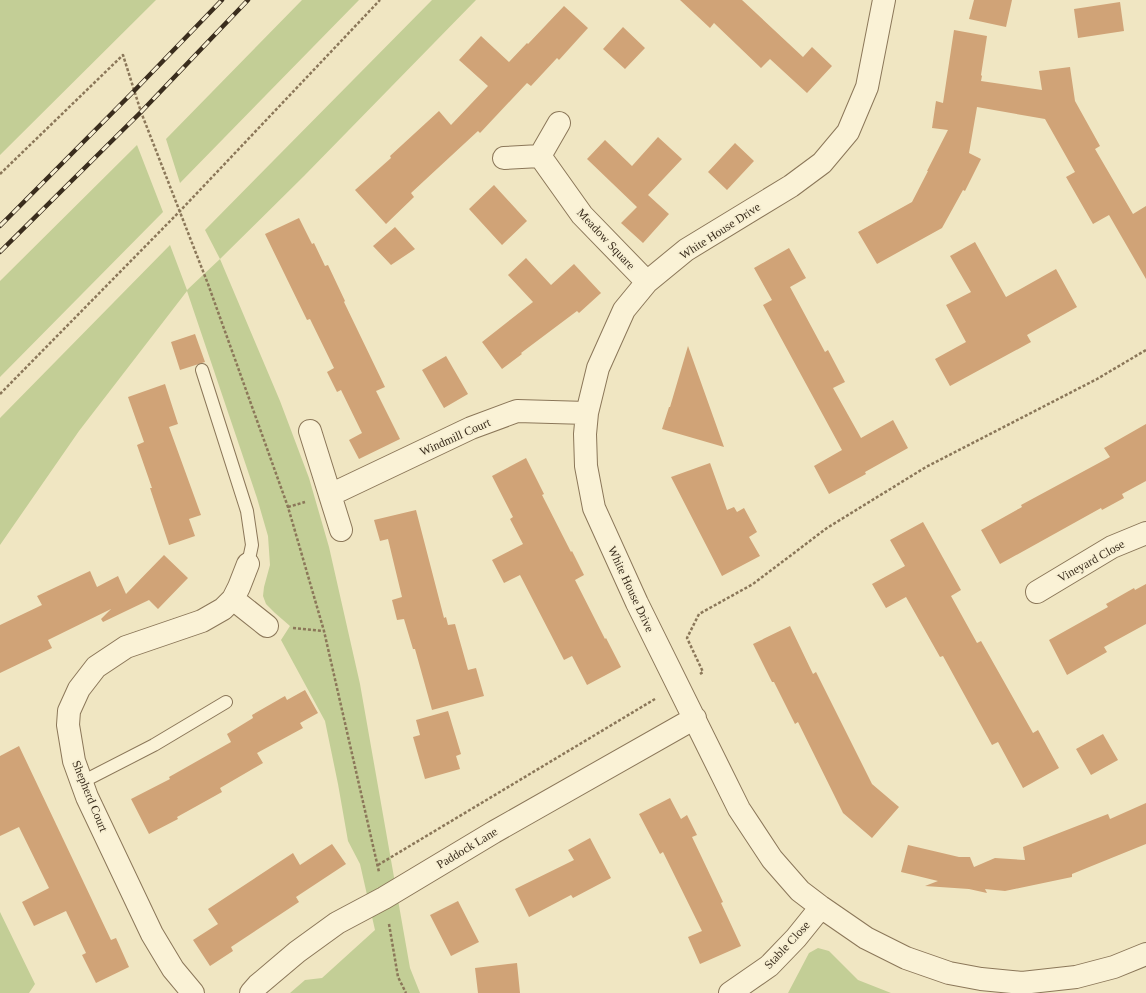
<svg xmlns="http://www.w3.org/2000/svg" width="1146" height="993" font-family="'Times New Roman',serif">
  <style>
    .green { fill: #c3ce96 }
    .building { fill: #d0a377 }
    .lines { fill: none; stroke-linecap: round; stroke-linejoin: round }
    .service-casing { stroke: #8b7759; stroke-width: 14 }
    .minor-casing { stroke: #8b7759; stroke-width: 24 }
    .path { stroke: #8b7759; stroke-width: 2.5; stroke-dasharray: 3 2; stroke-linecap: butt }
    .service { stroke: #faf2d6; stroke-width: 12 }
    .minor { stroke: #faf2d6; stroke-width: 22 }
    .rail-casing { stroke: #3a2d1d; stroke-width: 4.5 }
    .rail { stroke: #f7efd2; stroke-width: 3; stroke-dasharray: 9; stroke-linecap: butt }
    .labels { text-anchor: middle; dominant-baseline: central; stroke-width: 3.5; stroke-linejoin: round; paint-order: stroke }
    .street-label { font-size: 12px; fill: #3a2d1d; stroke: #f7efd2 }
  </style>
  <rect width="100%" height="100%" fill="#f0e6c2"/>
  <path class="green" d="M 0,0 L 156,0 L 0,155 Z
    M 302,0 L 359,0 L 180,183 L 166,139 Z
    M 432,0 L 476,0 L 304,176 L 220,259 L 280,401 L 309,478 L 329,547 L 360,684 L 410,968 L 420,993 L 290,993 L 305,980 L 322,978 L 375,930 L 360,864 L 348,841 L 338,784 L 325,721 L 281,640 L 290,626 L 275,613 L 266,604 L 263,596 L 264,587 L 270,565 L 268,536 L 257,498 L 187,291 L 79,431 L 0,545 L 0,418 L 170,245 L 187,290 L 220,259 L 205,230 Z
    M 137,145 L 163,212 L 0,377 L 0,281 Z
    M 0,912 L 35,984 L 29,993 L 0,993 Z
    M 818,948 L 829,951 L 858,980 L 891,993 L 788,993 L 809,953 Z"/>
  <path class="building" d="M 680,0 L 742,0 L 803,57 L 812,47 L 832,66 L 807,93 L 770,59 L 761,68 L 714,23 L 710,28 Z
    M 974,0 L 1012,0 L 1006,27 L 969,19 Z
    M 1120,2 L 1124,31 L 1078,38 L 1074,9 Z
    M 564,6 L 588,28 L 559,60 L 557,58 L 531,86 L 527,83 L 480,133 L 478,131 L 411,193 L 414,197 L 386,224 L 355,190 L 391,158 L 390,156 L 439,111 L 451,125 L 488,86 L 459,60 L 481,36 L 509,62 L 527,43 L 528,44 Z
    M 623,27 L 645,48 L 625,69 L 603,49 Z
    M 954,30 L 987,36 L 981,75 L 982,76 L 981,81 L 1042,90 L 1039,71 L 1070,67 L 1075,101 L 1100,146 L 1095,149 L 1133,214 L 1146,206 L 1146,279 L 1109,215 L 1093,224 L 1066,177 L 1075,172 L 1045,119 L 977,107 L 969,153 L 981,159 L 965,191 L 963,190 L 942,228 L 877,264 L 858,232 L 912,202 L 928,171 L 927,171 L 948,130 L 932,128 L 936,101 L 943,103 Z
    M 658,137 L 682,159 L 648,195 L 669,214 L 643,243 L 621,223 L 637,207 L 587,159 L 605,140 L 632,166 Z
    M 735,143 L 754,161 L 727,190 L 708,172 Z
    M 494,185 L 527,221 L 502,245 L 469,209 Z
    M 299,218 L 312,244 L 314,243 L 325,266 L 328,265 L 345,301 L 344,302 L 385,387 L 376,391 L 400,439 L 359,459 L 349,440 L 362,433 L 341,390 L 337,392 L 327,372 L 334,368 L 310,319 L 307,320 L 265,234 Z
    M 395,227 L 415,249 L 391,265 L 373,246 Z
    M 975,242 L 1006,297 L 1056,269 L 1077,307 L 1027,335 L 1031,342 L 950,386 L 935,359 L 966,342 L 946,305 L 971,292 L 950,256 Z
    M 789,248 L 806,278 L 790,287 L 825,352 L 828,350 L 845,382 L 833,388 L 861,438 L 893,420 L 908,448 L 865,472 L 866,474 L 829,494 L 814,466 L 842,450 L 763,305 L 772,300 L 754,268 Z
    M 526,258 L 551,285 L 574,264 L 601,293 L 579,313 L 577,311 L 521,353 L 522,354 L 502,369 L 482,342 L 533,302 L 508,275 Z
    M 195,334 L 205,362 L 180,370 L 171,342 Z
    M 688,346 L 724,447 L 662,429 L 669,407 L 670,407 Z
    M 446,356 L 468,394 L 444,408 L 422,370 Z
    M 165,384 L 178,424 L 169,427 L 201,515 L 189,519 L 195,536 L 169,545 L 150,488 L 152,488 L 137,445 L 144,442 L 128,397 Z
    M 1146,424 L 1146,481 L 1122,494 L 1124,498 L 1102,510 L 1101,508 L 1000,564 L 981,530 L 1022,507 L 1021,505 L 1110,457 L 1104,448 Z
    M 526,458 L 544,494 L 542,495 L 571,552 L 572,551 L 584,575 L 575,580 L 605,639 L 606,638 L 621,667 L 587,685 L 572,656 L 564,660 L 520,575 L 504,583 L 492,560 L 523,544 L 510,519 L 513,517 L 492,476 Z
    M 710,463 L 727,510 L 734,507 L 737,512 L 744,508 L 757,532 L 749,537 L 760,556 L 722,576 L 671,477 Z
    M 416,510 L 444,618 L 446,617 L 448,625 L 455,624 L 468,670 L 476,668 L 484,696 L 432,710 L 415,649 L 413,649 L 404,619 L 397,620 L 392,600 L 402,597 L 388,539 L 380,541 L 374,520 Z
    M 923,522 L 961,590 L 951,596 L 977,643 L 981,641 L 1033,733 L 1038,730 L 1059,768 L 1023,788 L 998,742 L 992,745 L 943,656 L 940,657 L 906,597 L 886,608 L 872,584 L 905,566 L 890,540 Z
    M 164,555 L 188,578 L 158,609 L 149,600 L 103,622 L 101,619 L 111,609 L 48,640 L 52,648 L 0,673 L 0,625 L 42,605 L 37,596 L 90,571 L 97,587 L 118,576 L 126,594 Z
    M 1146,584 L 1146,624 L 1104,647 L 1107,652 L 1067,675 L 1049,640 L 1108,607 L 1106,604 L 1134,588 L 1135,590 Z
    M 790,626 L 813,674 L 816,672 L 872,784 L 899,807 L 872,838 L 843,813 L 798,722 L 795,724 L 774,682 L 772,682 L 753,644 Z
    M 305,690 L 318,713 L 300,723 L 303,728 L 257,753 L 263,763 L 220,788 L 222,792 L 177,817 L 178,819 L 149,834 L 131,799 L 170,779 L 169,777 L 231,742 L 227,734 L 253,718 L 252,715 L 285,696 L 287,700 Z
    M 448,711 L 461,754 L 456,756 L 460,769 L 425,779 L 413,737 L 420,735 L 416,720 Z
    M 1103,734 L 1118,760 L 1091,775 L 1076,749 Z
    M 19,746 L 111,940 L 116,938 L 129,967 L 96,983 L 82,955 L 86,953 L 66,911 L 34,926 L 22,902 L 49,888 L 19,827 L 0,836 L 0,756 Z
    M 670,798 L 681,819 L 687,815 L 697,835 L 692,837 L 723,902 L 721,903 L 741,946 L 700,964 L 688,937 L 702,931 L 663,852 L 660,854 L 639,814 Z
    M 1146,803 L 1146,844 L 1072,874 L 1072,877 L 1005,891 L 985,889 L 987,893 L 969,889 L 925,886 L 938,881 L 901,872 L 908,845 L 959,857 L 970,857 L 974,867 L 995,858 L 1025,860 L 1023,847 L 1108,814 L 1110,819 Z
    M 590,838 L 611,878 L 573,898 L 571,895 L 529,917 L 515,889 L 574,860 L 568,850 Z
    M 332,844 L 346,864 L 296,897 L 299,902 L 231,947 L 233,951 L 210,966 L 193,940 L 218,924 L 208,909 L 293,853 L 300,865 Z
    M 458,901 L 479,942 L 451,956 L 430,915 Z
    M 517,963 L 520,993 L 478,993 L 475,968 Z"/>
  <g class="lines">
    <g class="service-casing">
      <path id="service" d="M 202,370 L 247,511 L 252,545 L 248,564
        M 82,782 L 154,745 L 226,702"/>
    </g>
    <g class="minor-casing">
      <path id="minor" d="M 884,0 L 867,87 L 848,132 L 822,163 L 791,186 L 686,250 L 647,282 L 624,310 L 598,368 L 587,413 L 585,434 L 586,466 L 594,508 L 637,603 L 739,809 L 772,859 L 800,891 L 821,907 L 866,938 L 906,958 L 949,973 L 981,979 L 1022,983 L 1076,977 L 1114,967 L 1146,954
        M 540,156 L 582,215 L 647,282
        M 504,158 L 540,156 L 559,123
        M 310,431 L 341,530
        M 330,495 L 471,428 L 517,411 L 587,413
        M 1037,592 L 1112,547 L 1146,533
        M 233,599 L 267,626
        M 193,993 L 173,969 L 152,934 L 87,797 L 74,761 L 68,725 L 69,711 L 79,689 L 96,667 L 126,647 L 202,621 L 223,609 L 233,599 L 239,587 L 248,564
        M 251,993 L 258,985 L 297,952 L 337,923 L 384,898 L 494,832 L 695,718
        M 730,993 L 769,966 L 796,938 L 821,907"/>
    </g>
    <path class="path" d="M 0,174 L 123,55 L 141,112 L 208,284 L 288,507 L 324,631 L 379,872
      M 0,394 L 180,211 L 380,0
      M 288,507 L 305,502
      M 293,628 L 324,631
      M 700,674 L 703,672 L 687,638 L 699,614 L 753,584 L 827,528 L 926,467 L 1097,379 L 1146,350
      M 378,865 L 655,699
      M 389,924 L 398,977 L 406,993"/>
    <use href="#service" class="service"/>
    <use href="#minor" class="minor"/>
    <g class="rail-casing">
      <path id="rail" d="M 0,226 L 134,91 L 222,0
        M 0,252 L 141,112 L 248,0"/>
    </g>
    <use href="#rail" class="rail"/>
  </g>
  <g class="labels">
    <g class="street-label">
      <text transform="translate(720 231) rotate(-33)">White House Drive</text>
      <text transform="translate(606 239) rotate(47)">Meadow Square</text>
      <text transform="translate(455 437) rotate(-24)">Windmill Court</text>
      <text transform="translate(1091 561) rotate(-29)">Vineyard Close</text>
      <text transform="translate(631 589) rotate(65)">White House Drive</text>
      <text transform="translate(90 796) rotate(68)">Shepherd Court</text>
      <text transform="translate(467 848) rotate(-31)">Paddock Lane</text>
      <text transform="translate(787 945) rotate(-47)">Stable Close</text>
    </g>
  </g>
</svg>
